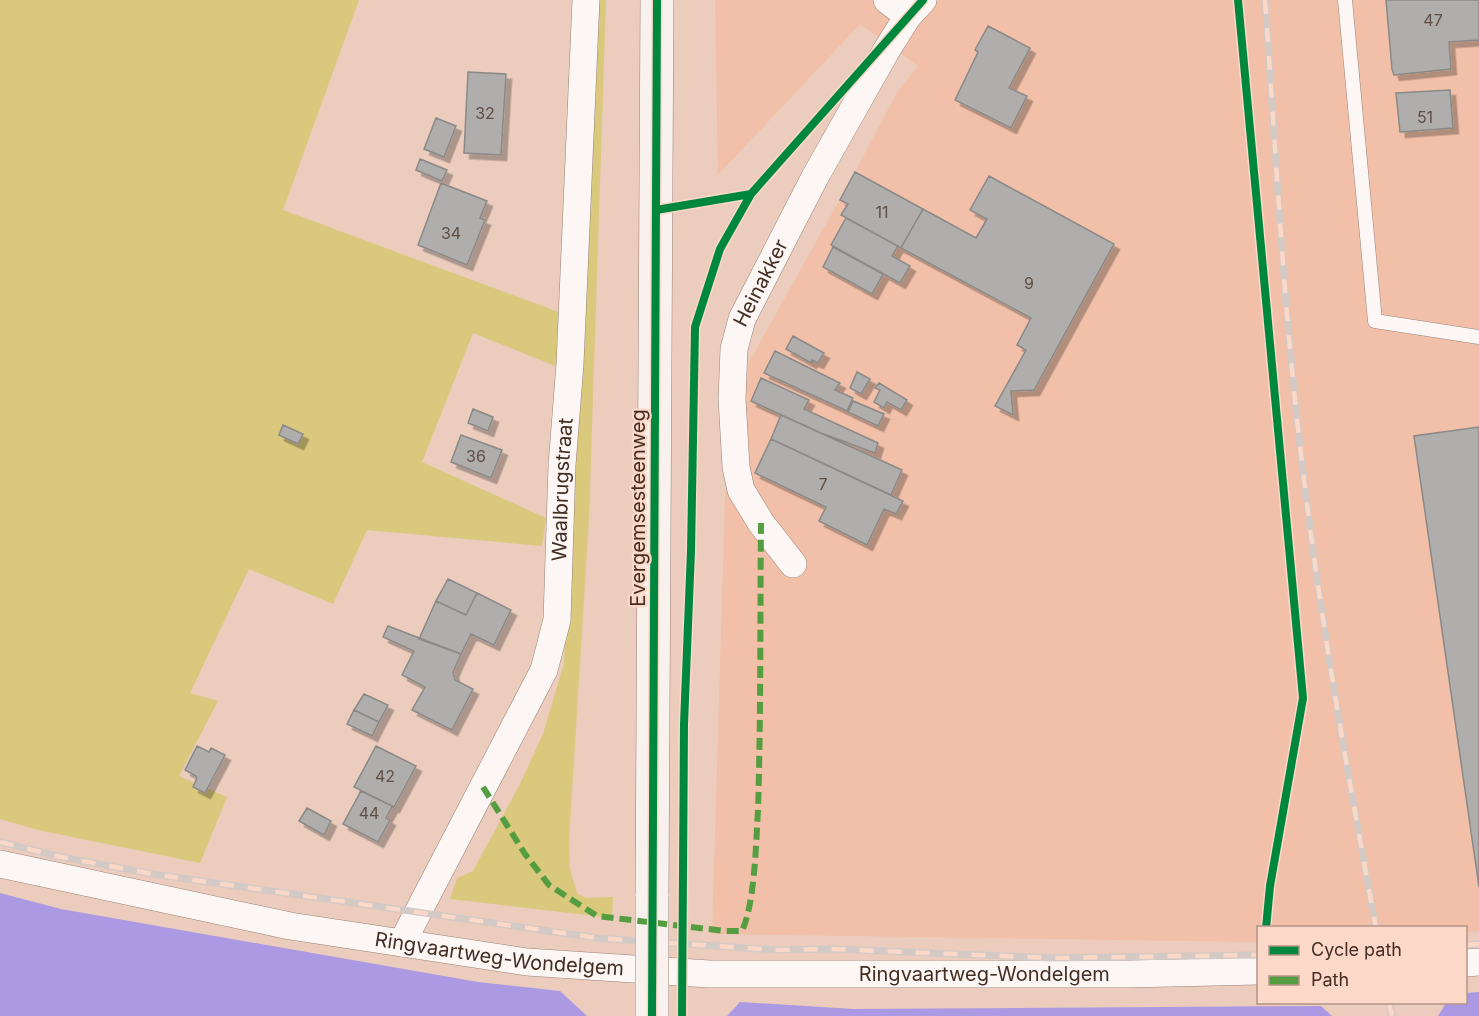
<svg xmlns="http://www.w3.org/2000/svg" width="1479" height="1016" font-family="Inter,sans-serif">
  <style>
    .built { fill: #f2c0a9 }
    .green { fill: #dac87d }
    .water { fill: #ab9ae3 }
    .building { fill: #b0aeac; stroke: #8a8987; stroke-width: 1.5; filter: url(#shadow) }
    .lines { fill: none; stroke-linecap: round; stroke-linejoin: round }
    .service-casing { stroke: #9a8277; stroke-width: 15 }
    .minor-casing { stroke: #9a8277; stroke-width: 28 }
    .secondary-casing { stroke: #9a8277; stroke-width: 34 }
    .service { stroke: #fcf7f5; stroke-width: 14 }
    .minor { stroke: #fcf7f5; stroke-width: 27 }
    .secondary { stroke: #f8f1ed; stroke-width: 33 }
    .rail-casing { stroke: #d3c9c5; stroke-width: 7 }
    .rail { stroke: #fbd8c8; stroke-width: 4.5; stroke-dasharray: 14; stroke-linecap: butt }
    .secondary-bridge-casing { stroke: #9a8277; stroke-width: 34; stroke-linecap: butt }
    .secondary-bridge { stroke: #f8f1ed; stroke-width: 33 }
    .quiet { stroke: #549d40; stroke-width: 6; stroke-dasharray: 12 6; stroke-linecap: butt }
    .cycleway-casing { stroke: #fbd8c8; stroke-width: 11 }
    .cycleway { stroke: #00873e; stroke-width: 8 }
    .labels { text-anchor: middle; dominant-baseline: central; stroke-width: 4.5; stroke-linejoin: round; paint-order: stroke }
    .number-label { font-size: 16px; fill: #5f4e45 }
    .street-label { font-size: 20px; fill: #442e23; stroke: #fbd8c8 }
  </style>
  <defs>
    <filter id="shadow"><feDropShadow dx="5.5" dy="5.5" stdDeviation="0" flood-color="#0004"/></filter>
  </defs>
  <rect width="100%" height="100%" fill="#ebccbd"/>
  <path class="built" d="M 715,0 L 1479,0 L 1479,931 L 1466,933 L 1466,928 L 1258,928 L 1258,942 L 712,934 L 725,498 L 749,362 L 855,172 L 897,92 L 918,66 L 860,24 L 718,175 Z"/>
  <path class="green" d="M 0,0 L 359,0 L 283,210 L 561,313 L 558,367 L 473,333 L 422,462 L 546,518 L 542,546 L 367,530 L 333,604 L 249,569 L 190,693 L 218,701 L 179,776 L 227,797 L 200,863 L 38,830 L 0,819 Z
    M 594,0 L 606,0 L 589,519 L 569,841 L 570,869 L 577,893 L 586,898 L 613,897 L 612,918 L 450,899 L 457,878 L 473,871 L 520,784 L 543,734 L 564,663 Z"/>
  <path class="water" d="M 0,893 L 61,909 L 478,982 L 560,991 L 587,1016 L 0,1016 Z
    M 1479,992 L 1479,1016 L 1438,1016 L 1446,1003 L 1466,1002 L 1466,993 Z
    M 740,1002 L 853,1009 L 1321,1006 L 1332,1016 L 727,1016 Z"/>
  <path class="building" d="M 1386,0 L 1479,0 L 1479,40 L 1449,42 L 1451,69 L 1394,75 L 1392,69 Z
    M 988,26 L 1030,48 L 1009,88 L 1027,96 L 1011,128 L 955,100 L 978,52 L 975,50 Z
    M 468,72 L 506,74 L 501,155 L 464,153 Z
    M 1450,90 L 1453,128 L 1400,132 L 1396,93 Z
    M 436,118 L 456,126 L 444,157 L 424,149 Z
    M 420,159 L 447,170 L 442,181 L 416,170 Z
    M 855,172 L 923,209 L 901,248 L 841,215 L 848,204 L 840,200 Z
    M 989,176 L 1114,244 L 1034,390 L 1011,391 L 1013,415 L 995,406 L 1026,350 L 1017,345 L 1031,318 L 901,248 L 923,209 L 976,238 L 987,219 L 970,210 Z
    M 441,183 L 487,201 L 480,218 L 485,220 L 467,265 L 418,245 Z
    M 846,218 L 898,246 L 892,256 L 910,266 L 900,283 L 831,245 Z
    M 833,247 L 883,274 L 872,294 L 823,267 Z
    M 793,336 L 824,353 L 818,363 L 812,360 L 811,363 L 786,349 Z
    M 775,351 L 840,383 L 835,390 L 853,398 L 847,411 L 764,373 Z
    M 857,372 L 870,379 L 861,394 L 850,388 Z
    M 761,378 L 809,400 L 804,409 L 878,443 L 875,453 L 821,433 L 751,401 Z
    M 879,383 L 907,400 L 901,410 L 887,402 L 884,408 L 874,402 L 880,390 L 875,388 Z
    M 853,401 L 884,414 L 878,426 L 848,412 Z
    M 473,409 L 493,417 L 488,431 L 468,423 Z
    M 781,415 L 902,470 L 891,495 L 771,439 Z
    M 283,425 L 303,434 L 298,444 L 279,435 Z
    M 1479,427 L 1479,887 L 1414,436 Z
    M 461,435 L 502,450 L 491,478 L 451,462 Z
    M 771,439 L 903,501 L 896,514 L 884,509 L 867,545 L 819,521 L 826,507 L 755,473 Z
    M 448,579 L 477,593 L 466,615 L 436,601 Z
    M 477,593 L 511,610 L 494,645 L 471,634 L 461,654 L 419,639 L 436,601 L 466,615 Z
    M 388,626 L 461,654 L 453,672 L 455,680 L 473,689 L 452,730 L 412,710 L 425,687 L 402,675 L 414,651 L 383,637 Z
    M 364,694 L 388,705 L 379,722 L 354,710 Z
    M 354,710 L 379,722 L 372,736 L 347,724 Z
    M 197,746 L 209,752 L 211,748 L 225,755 L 205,793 L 193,787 L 197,778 L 196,776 L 185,770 Z
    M 376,746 L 416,766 L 394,807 L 354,787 Z
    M 361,791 L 394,807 L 392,807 L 386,818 L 390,820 L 378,842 L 343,824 Z
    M 307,808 L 331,821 L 324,835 L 299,821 Z"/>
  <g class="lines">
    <g class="service-casing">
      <path id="service" d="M 1345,0 L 1375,321 L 1479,337"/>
    </g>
    <g class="minor-casing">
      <g id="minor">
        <path d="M 887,0 L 908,16"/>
        <path id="s1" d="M 793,564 L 761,523 L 741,490 L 736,467 L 732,399 L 734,349 L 742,319 L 815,177 L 886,51 L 908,16 L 923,0"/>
        <path id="s2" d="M 0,864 L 290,926 L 527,962 L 709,974 L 1128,974 L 1258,971"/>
        <path id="s3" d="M 402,943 L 544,670 L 557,620 L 562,465 L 570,364 L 586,0"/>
        <path d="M 1466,963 L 1479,962"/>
      </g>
    </g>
    <g class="secondary-casing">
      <path id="secondary" d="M 652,896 L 657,0"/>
    </g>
    <use href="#service" class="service"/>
    <use href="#minor" class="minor"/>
    <use href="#secondary" class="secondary"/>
    <g class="rail-casing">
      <path id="rail" d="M 1265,0 C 1276,151 1283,303 1301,454 C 1319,613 1347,770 1376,928
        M 0,842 L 61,857 L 153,874 L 597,938 L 776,950 L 833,949 L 1053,958 L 1258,955
        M 1466,945 L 1479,944
        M 1389,1002 L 1392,1016"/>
    </g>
    <use href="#rail" class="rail"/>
    <g class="secondary-bridge-casing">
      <path id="secondary-bridge" d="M 652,1016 L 652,896"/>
    </g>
    <use href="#secondary-bridge" class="secondary-bridge"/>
    <path class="quiet" d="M 483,787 L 525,854 L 549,885 L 597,916 L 725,931 L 742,931 C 755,903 756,841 758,810 C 761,714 760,618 761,523"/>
    <g class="cycleway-casing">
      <path id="cycleway" d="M 1238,0 L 1303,698 L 1270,886 L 1266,928
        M 656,210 L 751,194
        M 652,1016 L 657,0
        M 682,1016 L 684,724 L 691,551 L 695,327 L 720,249 L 751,194 L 923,0"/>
    </g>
    <use href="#cycleway" class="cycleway"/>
  </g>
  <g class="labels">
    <g class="number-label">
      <text x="1433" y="20">47</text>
      <text x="485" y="113">32</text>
      <text x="1425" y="117">51</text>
      <text x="882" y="212">11</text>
      <text x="451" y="233">34</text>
      <text x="1029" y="283">9</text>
      <text x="476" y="456">36</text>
      <text x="823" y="484">7</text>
      <text x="385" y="776">42</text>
      <text x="369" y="813">44</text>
    </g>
    <g class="street-label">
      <text stroke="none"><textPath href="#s1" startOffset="304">Heinakker</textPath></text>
      <text stroke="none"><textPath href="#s3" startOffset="490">Waalbrugstraat</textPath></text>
      <text transform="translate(638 508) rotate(-90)">Evergemsesteenweg</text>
      <text stroke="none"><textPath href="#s2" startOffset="508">Ringvaartweg-Wondelgem</textPath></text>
      <text stroke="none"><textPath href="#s2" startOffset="994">Ringvaartweg-Wondelgem</textPath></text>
    </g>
  </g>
  <rect x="1257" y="926" width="210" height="78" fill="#fbd8c8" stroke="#b29486" stroke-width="1.5"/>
  <rect x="1269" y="946" width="30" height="9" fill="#00873e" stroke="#b29486" stroke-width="1.5"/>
  <text x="1311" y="956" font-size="18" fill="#442e23">Cycle path</text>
  <rect x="1269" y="976" width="30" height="9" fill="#549d40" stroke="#b29486" stroke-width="1.5"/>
  <text x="1311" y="986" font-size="18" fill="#442e23">Path</text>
</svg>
